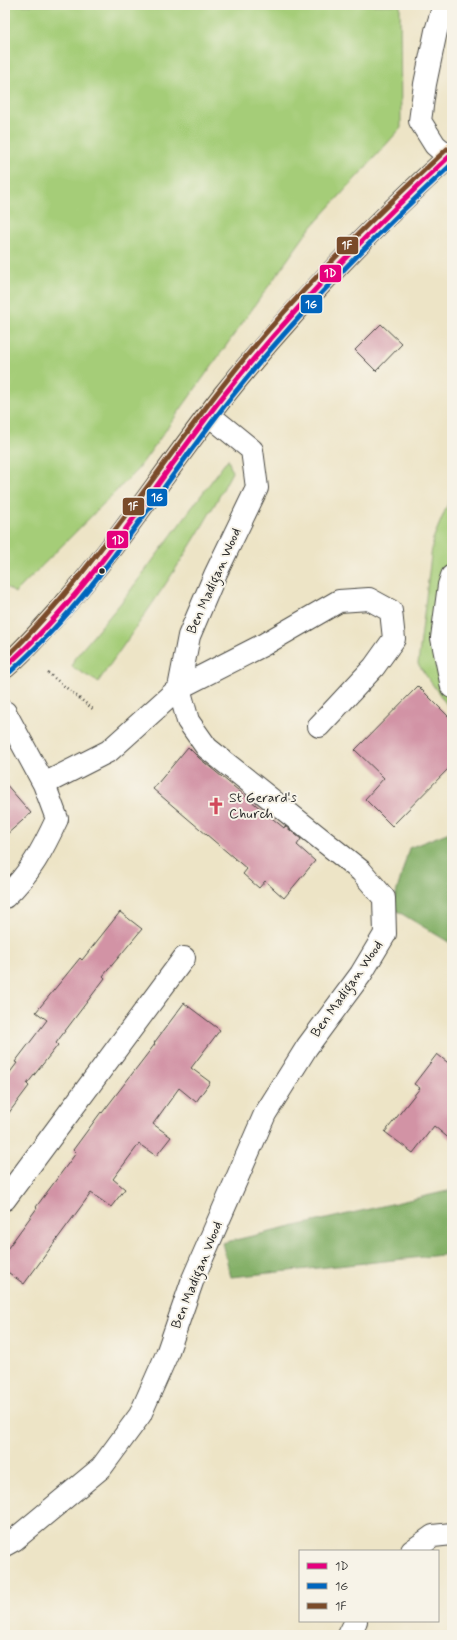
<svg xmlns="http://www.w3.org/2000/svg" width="457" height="1640" font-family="Mynerve,sans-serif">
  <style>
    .green { fill: #a5cd78; stroke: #687c52 }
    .forest { fill: #84b068; stroke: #586e4a }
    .building { fill: #d293a5 }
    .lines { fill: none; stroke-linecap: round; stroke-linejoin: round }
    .minor-casing { stroke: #484742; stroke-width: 24 }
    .major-casing { stroke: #484742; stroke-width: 24 }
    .path { stroke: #484742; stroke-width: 2.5; stroke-dasharray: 1 3; stroke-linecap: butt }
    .minor { stroke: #fff; stroke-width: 22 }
    .major { stroke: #fabe6d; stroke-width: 22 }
    .bus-1-casing { stroke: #f7f3e8; stroke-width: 8 }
    .bus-2-casing { stroke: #f7f3e8; stroke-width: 8 }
    .bus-3-casing { stroke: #f7f3e8; stroke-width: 8 }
    .bus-1 { stroke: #e5007d; stroke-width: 5 }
    .bus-2 { stroke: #0065bd; stroke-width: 5 }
    .bus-3 { stroke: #7a4b2a; stroke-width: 5 }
    .bus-dot { fill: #2b2b2b; stroke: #f7f3e8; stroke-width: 1.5 }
    .labels { text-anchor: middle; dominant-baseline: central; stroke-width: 4; stroke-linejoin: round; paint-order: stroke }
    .street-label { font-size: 14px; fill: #2b2b2b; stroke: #f7f3e8 }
    .poi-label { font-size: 14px; fill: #2b2b2b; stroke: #f7f3e8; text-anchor: start }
    .line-badge { stroke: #f7f3e8; stroke-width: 1.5 }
    .badge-label { font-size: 11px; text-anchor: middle; font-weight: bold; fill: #fff }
  </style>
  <rect width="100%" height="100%" fill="#f7f3e8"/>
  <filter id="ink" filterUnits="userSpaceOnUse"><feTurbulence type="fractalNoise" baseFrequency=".025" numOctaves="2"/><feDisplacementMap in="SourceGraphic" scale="8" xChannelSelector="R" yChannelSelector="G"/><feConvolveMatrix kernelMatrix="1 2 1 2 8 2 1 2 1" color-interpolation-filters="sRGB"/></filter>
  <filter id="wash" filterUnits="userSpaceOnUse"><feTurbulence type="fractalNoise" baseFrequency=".012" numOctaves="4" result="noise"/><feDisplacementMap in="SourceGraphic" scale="16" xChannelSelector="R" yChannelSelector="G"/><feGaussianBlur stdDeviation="0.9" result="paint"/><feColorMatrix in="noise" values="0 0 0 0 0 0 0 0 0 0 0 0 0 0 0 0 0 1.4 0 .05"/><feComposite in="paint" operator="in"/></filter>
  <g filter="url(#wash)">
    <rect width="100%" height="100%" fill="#ede4c6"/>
    <path class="green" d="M 5,5 L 400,5 L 401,128 L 308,231 L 138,469 L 15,593 L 5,586 Z
      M 228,459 L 232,472 C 195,546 145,614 98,682 L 72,667 L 74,659 L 124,599 Z
      M 452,494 L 452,712 L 418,664 L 433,539 Z"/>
    <path class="forest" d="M 452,831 L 452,944 L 392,908 L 409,848 Z
      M 452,1190 L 452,1254 L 231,1277 L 222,1243 Z"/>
    <g id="blocks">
      <path class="building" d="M 381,324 L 402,344 L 376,371 L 355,350 Z
        M 418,686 L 452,720 L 452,765 L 392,826 L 365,799 L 384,778 L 355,750 Z
        M 188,747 L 199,758 L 284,828 L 285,826 L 301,839 L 297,845 L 315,861 L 284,898 L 265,881 L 259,888 L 243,874 L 247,869 L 153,789 Z
        M 5,783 L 31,813 L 5,836 Z
        M 120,912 L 142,929 L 103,976 L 105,978 L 56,1043 L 58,1045 L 27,1084 L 29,1086 L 5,1118 L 5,1079 L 17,1063 L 15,1062 L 47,1020 L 36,1012 L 80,958 L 82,960 Z
        M 184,1003 L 220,1030 L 191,1068 L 210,1082 L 196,1102 L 179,1088 L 153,1124 L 171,1137 L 156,1156 L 139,1144 L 113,1179 L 125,1189 L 111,1207 L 91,1193 L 24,1284 L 5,1270 L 5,1252 L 37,1208 L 36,1207 L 76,1153 L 73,1150 L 101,1112 L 102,1113 L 155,1044 L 154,1043 Z
        M 437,1054 L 452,1066 L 452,1141 L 434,1126 L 413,1153 L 385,1132 L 420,1088 L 414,1084 Z"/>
    </g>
  </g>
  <g filter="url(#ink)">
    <use href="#blocks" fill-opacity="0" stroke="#484742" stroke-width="1"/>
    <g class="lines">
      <g class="minor-casing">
        <path id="minor" d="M 444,5 L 436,31 L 425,84 L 420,121 L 435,145 L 449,157
          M 452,576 L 449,585 L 442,638 L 452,687
          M 5,712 L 44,784 L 57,819 C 43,849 30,874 5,897
          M 44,784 L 109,751 L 179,688 L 263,645 L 339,601 L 369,599 L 391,611 L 394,639 L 374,667 L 319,726
          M 5,1199 L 184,958
          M 5,1545 L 14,1540 L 101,1468 L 140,1415 L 167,1354 L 193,1279 L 265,1114 L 307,1047 L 361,974 L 385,934 L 384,898 L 361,871 L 207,748 L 188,721 L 179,688 L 189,636 L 215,575 L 257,488 L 252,450 L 209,415
          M 412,1551 L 433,1536 L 452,1534
          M 349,1635 L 356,1621"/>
      </g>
      <g class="major-casing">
        <path id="major" d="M 5,667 C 25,650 42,630 60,610 C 120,543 168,466 224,395 C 293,309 370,229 452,154"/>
      </g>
      <path class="path" d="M 48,673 L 94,710"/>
      <use href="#minor" class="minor"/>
      <use href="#major" class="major"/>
      <g class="bus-1-casing">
        <path id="bus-1" d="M 5,667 C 93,590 152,486 224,395 C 293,308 371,229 452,154"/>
      </g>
      <g class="bus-2-casing">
        <path id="bus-2" d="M 10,672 C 97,595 157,491 229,400 C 296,315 373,237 452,164"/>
      </g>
      <g class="bus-3-casing">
        <path id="bus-3" d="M 5,658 C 26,639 45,617 63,596 C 118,531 165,460 217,393 C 285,304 365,225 447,149"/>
      </g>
      <use href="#bus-1" class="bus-1"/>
      <use href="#bus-2" class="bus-2"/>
      <use href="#bus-3" class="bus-3"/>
    </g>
  </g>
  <defs>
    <g id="church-bare" transform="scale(1.38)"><path d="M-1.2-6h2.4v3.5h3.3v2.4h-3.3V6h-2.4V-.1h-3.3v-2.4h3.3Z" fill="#d1495b" stroke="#f7f3e8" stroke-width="2.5" paint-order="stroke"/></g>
  </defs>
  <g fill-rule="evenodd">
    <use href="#church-bare" x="216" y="806"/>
  </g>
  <circle class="bus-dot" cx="102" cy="571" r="3.5"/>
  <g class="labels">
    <g class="street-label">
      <text transform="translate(214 581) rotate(-66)">Ben Madigan Wood</text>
      <text transform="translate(347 989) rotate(-55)">Ben Madigan Wood</text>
      <text transform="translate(197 1275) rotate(-68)">Ben Madigan Wood</text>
    </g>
    <g class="poi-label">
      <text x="229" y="798">St Gerard's<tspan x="229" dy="16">Church</tspan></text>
    </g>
  </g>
  <g class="line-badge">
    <rect x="336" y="236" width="23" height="19" rx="4" fill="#7a4b2a"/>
    <rect x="319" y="264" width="23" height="19" rx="4" fill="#e5007d"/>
    <rect x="300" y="294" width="23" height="20" rx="4" fill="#0065bd"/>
    <rect x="146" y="488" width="22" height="19" rx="4" fill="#0065bd"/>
    <rect x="122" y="497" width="23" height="19" rx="4" fill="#7a4b2a"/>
    <rect x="106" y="530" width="23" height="19" rx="4" fill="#e5007d"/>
  </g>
  <g class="badge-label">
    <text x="347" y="249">1F</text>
    <text x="330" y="277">1D</text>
    <text x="311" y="308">1G</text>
    <text x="157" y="501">1G</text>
    <text x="133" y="510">1F</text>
    <text x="118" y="544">1D</text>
  </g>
  <rect width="457" height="1640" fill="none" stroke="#f7f3e8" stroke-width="20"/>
  <rect x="299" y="1550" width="140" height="72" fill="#f7f3e8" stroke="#a5a39c"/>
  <rect x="307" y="1563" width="20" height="6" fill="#e5007d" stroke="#a5a39c"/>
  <text x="335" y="1570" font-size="12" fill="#2b2b2b">1D</text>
  <rect x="307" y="1583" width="20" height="6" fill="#0065bd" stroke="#a5a39c"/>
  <text x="335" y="1590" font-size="12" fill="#2b2b2b">1G</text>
  <rect x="307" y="1603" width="20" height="6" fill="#7a4b2a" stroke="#a5a39c"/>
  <text x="335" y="1610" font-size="12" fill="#2b2b2b">1F</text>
</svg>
